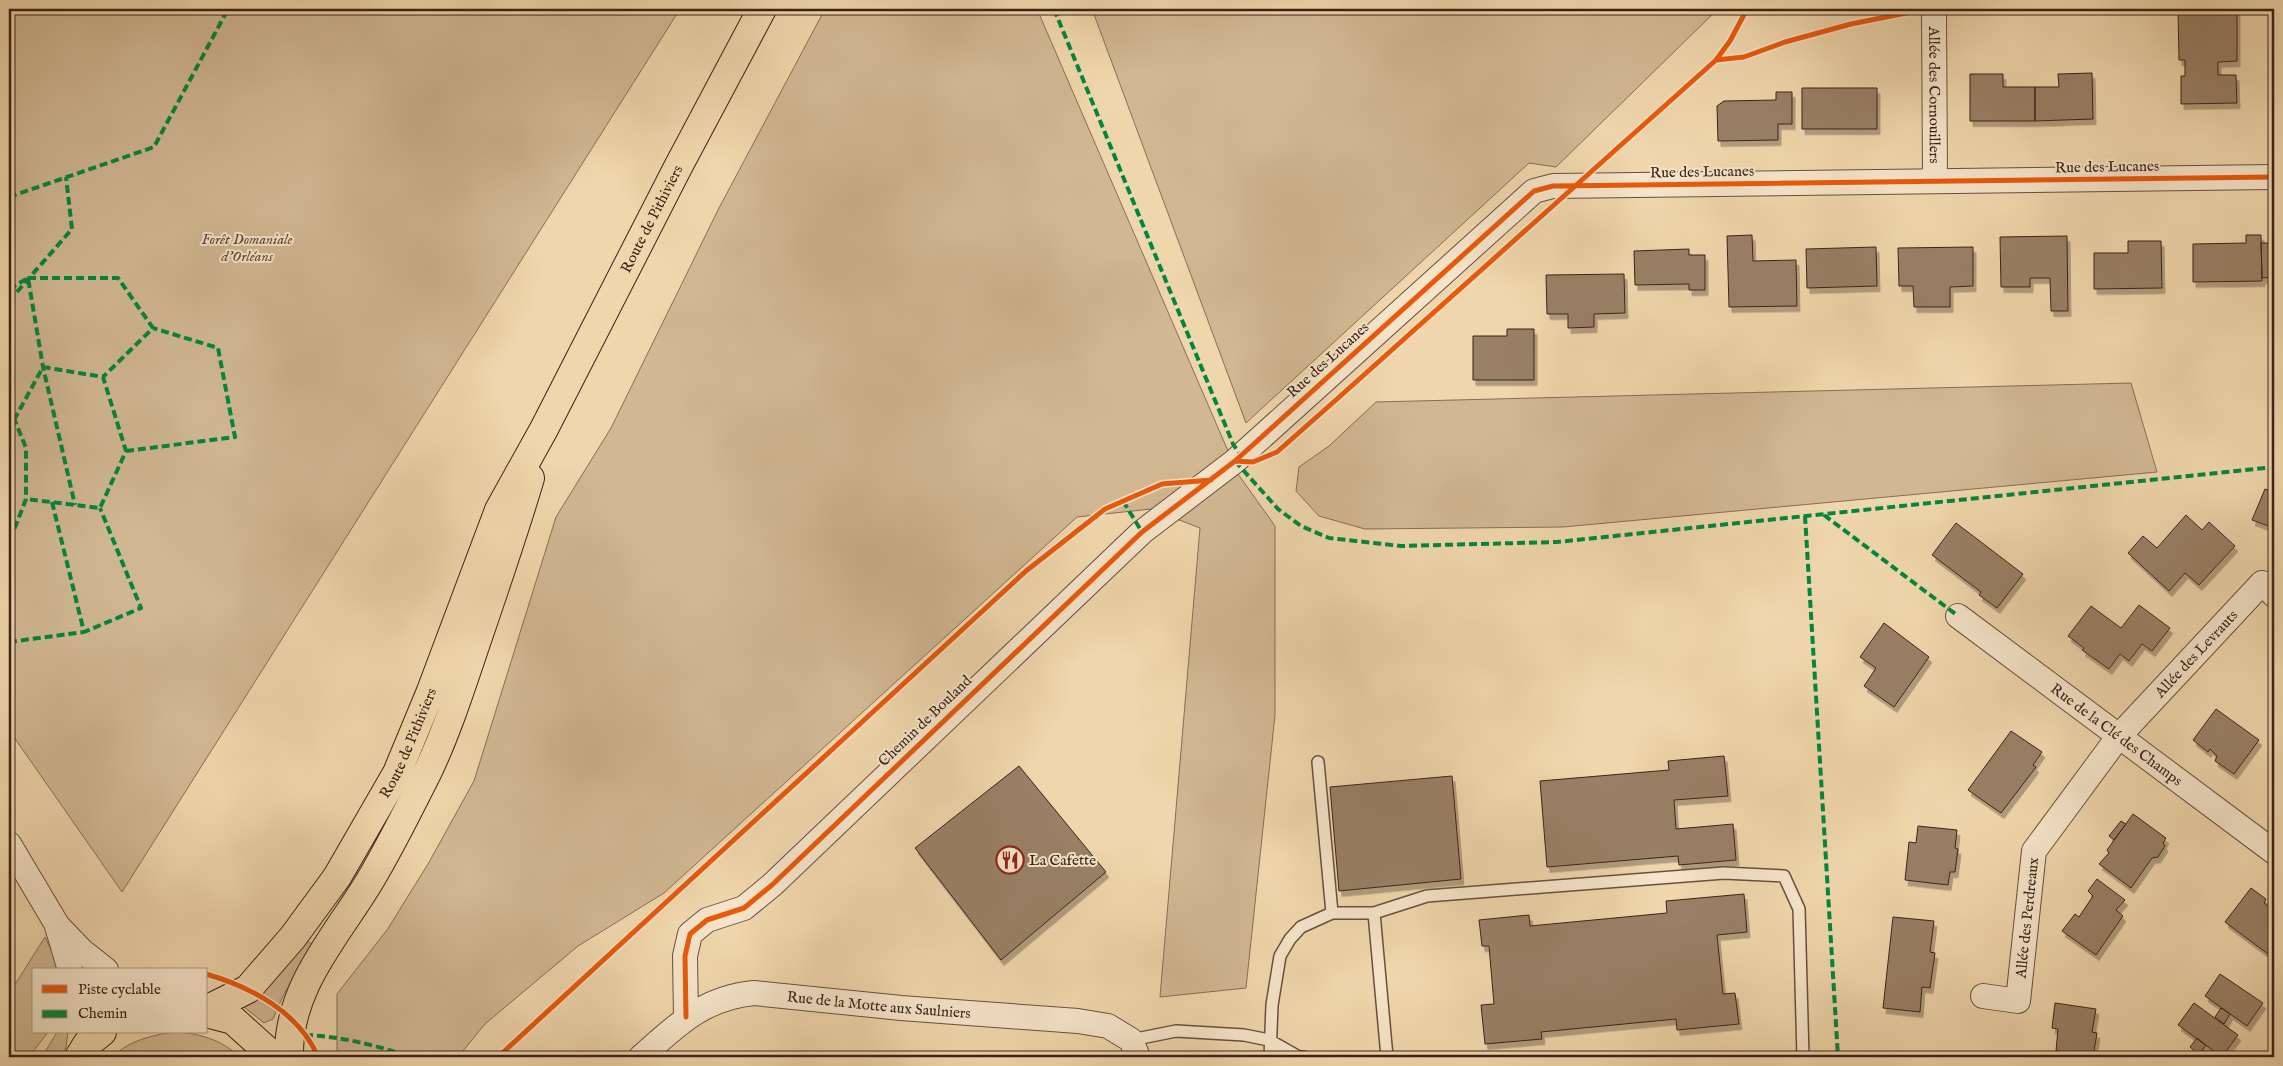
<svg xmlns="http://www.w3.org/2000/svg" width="2283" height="1066" font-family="'IM FELL English',serif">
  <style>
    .green { fill: #d1b893; stroke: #866e56 }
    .building { fill: #998066; stroke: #3a231a; filter: url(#shadow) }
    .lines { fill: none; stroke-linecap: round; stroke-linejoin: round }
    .service-casing { stroke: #68503e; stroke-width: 14 }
    .minor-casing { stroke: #68503e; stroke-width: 26 }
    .primary-casing { stroke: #3a231a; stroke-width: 30 }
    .service { stroke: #f5e4c9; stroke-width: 11 }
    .minor { stroke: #f5e4c9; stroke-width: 24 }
    .primary { stroke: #f0d6ac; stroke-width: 28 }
    .quiet { stroke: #00873e; stroke-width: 4; stroke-dasharray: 8 4; stroke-linecap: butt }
    .cycleway-casing { stroke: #f5e4c9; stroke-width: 8 }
    .cycleway { stroke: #e8590c; stroke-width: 5 }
    .labels { text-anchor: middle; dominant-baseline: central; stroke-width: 4; stroke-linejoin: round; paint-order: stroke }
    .street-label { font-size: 15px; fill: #3a231a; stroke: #f5e4c9 }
    .park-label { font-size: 15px; font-style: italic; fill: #604838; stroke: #f5e4c9 }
    .poi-label { font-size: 15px; fill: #3a231a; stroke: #f5e4c9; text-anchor: start }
  </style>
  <defs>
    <filter id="shadow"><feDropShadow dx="3" dy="5.5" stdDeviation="0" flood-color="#0004"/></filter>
  </defs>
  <rect width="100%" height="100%" fill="#f0d6ac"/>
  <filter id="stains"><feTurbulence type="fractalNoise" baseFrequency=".004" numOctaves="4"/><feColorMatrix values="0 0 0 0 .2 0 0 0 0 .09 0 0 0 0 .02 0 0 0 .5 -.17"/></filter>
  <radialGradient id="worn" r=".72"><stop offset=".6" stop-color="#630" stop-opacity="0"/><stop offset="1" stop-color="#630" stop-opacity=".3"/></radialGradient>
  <path class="green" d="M 9,9 L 680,9 L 122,892 L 9,730 Z
    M 825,9 L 1037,9 L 1238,474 L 1275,526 L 1275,715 L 1246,988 L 1160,997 L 1200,528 L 1151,509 L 1077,517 L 664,893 L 578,946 L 485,1024 L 458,1057 L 337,1057 L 337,994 L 387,930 L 428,864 L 474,781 L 556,517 L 611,428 L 719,208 Z
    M 1092,9 L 1718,9 L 1556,167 L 1529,163 L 1246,423 Z
    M 2131,383 L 2157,472 L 1563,527 L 1365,529 L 1319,516 L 1296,491 L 1299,467 L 1329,446 L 1376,402 Z
    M 45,937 L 61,970 L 34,970 L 34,1032 L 48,1032 L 29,1057 L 9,1057 L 9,994 Z
    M 301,937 L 312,944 L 283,996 L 273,1019 L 264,1023 L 239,1003 Z
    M 57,1032 L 68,1032 L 66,1047 L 62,1057 L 42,1057 Z
    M 173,1032 C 195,1032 224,1040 239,1057 L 113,1057 C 129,1040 151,1036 173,1032 Z
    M 1165,1054 L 1231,1054 L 1231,1057 L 1165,1057 Z"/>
  <path class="building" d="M 2178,9 L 2237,9 L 2237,61 L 2218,62 L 2218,75 L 2236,75 L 2237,103 L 2181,104 L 2181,76 L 2185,76 L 2185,60 L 2179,60 Z
    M 2092,73 L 2093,119 L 2035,121 L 2035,87 L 2059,87 L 2058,74 Z
    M 1970,74 L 2003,74 L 2003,87 L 2035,87 L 2035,121 L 1970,121 Z
    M 1802,88 L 1877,88 L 1877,129 L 1802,129 Z
    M 1776,92 L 1792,92 L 1792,124 L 1778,124 L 1778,140 L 1718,141 L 1717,106 L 1724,101 L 1776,100 Z
    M 1752,235 L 1753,261 L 1796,260 L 1797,306 L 1729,307 L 1727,236 Z
    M 2246,235 L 2261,235 L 2262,281 L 2193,282 L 2193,244 L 2246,243 Z
    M 2067,236 L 2068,311 L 2051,311 L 2050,278 L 2030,278 L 2030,287 L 2001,287 L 2000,237 Z
    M 2128,241 L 2161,241 L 2162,288 L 2094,289 L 2094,253 L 2128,253 Z
    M 2261,243 L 2274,243 L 2274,277 L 2262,278 Z
    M 1876,247 L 1877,286 L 1807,288 L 1806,249 Z
    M 1973,247 L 1973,286 L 1950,287 L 1950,307 L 1914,307 L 1913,286 L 1899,286 L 1898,248 Z
    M 1689,249 L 1689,255 L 1705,255 L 1705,290 L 1689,290 L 1689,284 L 1635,285 L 1634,251 Z
    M 1624,274 L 1625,313 L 1594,314 L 1594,327 L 1568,328 L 1568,314 L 1547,314 L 1546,275 Z
    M 1507,329 L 1534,329 L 1534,380 L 1473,380 L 1473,336 L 1507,336 Z
    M 2265,489 L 2274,492 L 2274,528 L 2252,520 Z
    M 2186,515 L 2202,530 L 2209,522 L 2235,546 L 2199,585 L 2185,573 L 2169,591 L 2128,553 L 2143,536 L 2157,548 Z
    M 1956,523 L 2023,574 L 1997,608 L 1979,595 L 1981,592 L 1932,555 Z
    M 2139,605 L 2170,628 L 2152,651 L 2142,644 L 2129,661 L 2120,654 L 2109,669 L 2082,650 L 2084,648 L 2068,636 L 2091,606 L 2121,628 Z
    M 1884,623 L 1929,657 L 1894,707 L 1864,686 L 1876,668 L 1860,657 Z
    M 2216,709 L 2259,740 L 2234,774 L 2215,761 L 2217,756 L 2210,749 L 2208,752 L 2193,740 Z
    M 2011,731 L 2042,752 L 2033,765 L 2036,767 L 2001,813 L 1968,790 Z
    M 1724,756 L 1728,796 L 1674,800 L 1676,829 L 1733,824 L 1736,860 L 1679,865 L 1678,856 L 1547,867 L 1540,781 L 1669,770 L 1668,761 Z
    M 1019,766 L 1106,872 L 1001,960 L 915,848 Z
    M 1452,776 L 1461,879 L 1339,891 L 1330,787 Z
    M 2133,814 L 2166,838 L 2163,843 L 2165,846 L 2158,857 L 2152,858 L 2131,888 L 2099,864 L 2109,853 L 2107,850 Z
    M 2121,821 L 2126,824 L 2114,840 L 2109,836 Z
    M 1918,826 L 1957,830 L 1955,848 L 1958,849 L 1955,872 L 1950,872 L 1948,885 L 1905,880 L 1909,842 L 1916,843 Z
    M 2097,879 L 2125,900 L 2116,910 L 2123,916 L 2096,955 L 2062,931 L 2075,914 L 2079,917 L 2093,896 L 2088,891 Z
    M 2251,888 L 2266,899 L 2264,903 L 2274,911 L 2274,954 L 2272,957 L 2225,922 Z
    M 1744,894 L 1747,932 L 1717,935 L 1723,994 L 1735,993 L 1739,1024 L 1677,1030 L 1676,1019 L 1541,1032 L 1542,1039 L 1485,1044 L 1481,1005 L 1494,1004 L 1489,946 L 1482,946 L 1479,920 L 1529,915 L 1530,926 L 1667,913 L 1666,901 Z
    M 1893,917 L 1934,921 L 1930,952 L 1935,953 L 1930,988 L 1922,987 L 1920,1012 L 1883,1008 Z
    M 2220,974 L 2263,1003 L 2247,1026 L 2205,996 Z
    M 2055,1003 L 2096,1009 L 2092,1032 L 2097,1033 L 2093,1057 L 2059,1057 L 2060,1051 L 2056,1051 L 2058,1029 L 2052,1028 Z
    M 2194,1003 L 2238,1035 L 2222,1057 L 2178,1025 Z
    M 2221,1008 L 2230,1014 L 2224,1024 L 2215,1017 Z
    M 2197,1038 L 2206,1045 L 2199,1055 L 2190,1047 Z"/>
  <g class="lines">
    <g class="service-casing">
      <path id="service" d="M 1318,762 L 1332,913 L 1374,913 L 1427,896 L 1724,873 L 1784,876 L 1799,909 L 1803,1057
        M 1374,913 L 1387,1057
        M 1131,1040 L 1176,1031 L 1244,1035 L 1269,1040 L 1299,1057 L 1304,1057
        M 1270,1057 L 1272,1005 L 1280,956 L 1290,939 L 1301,927 L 1332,913"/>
    </g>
    <g class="minor-casing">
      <g id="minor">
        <path id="s1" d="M 1934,9 L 1935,181"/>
        <path id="s2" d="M 1958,616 L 2274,852"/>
        <path d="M 9,844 L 56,923 L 70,970"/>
        <path d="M 59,927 L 82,951 L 106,970"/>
        <path id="s3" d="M 1983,996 L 2018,1001 L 2034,851 L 2119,736 L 2262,583 L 2274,595"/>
        <path d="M 686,1017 L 685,956 L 690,934 L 707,920 L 744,908 L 772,885 L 1142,532 L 1235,461 L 1534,191 L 1553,186 L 2274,177"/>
        <path id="s4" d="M 641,1057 C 677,1025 703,998 754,993 L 901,1008 L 1078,1021 L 1108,1026 L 1131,1040 L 1138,1057"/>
      </g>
    </g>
    <g class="primary-casing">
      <g id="primary">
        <path id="s5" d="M 206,1010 L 248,989 L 293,937 L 337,877 L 397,773 L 431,691 L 499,510 L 544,429 L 678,167 L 762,9"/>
        <path d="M 206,1013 L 233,1020 L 274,1057"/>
        <path d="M 79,1057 L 87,1044 L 102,1032"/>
        <path d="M 289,1057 C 287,984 342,931 375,872 C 394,839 411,805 428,771 C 448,729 463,681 478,637 C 496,584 514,532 530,478"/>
      </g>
    </g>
    <use href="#service" class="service"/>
    <use href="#minor" class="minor"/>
    <use href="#primary" class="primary"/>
    <path class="quiet" d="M 1054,9 L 1233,444 L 1241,456
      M 9,197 L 154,147 L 228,9
      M 28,278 L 118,278 L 153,328 L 103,377
      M 9,289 L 28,278 L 43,367 L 75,505
      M 9,301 L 72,229 L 66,177
      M 9,406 L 26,448 L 26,499 L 9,543
      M 14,420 L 43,367 L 103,377 L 126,451 L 100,508 L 26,499
      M 126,451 L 235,437 L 218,348 L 153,328
      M 1235,461 L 1278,509 L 1301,526 L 1329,538 L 1401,546 L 1557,542 L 2274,467
      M 1123,501 L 1142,532
      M 52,502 L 84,632 L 141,608 L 100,508
      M 1824,515 L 1958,616
      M 1805,516 L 1838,1057
      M 9,642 L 84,632
      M 305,1035 C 341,1036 377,1046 412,1057"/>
    <g class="cycleway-casing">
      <path id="cycleway" d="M 1716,60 L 1744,57 L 1785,42 L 1851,24 L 1926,9
        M 1235,461 L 1253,462 L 1277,452 L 1337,399 L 1716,60 L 1730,41 L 1747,9
        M 206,974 C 251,987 299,1012 318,1057
        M 686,1017 L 685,956 L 690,934 L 707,920 L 744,908 L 772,885 L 1142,532 L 1235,461 L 1534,191 L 1553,186 L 2274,177
        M 498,1057 L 1026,571 L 1105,509 L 1162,484 L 1211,480"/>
    </g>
    <use href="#cycleway" class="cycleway"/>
  </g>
  <defs>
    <g id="restaurant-ring" transform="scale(1.4375)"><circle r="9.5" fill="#f5e4c9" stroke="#8f2418" stroke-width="1.5"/><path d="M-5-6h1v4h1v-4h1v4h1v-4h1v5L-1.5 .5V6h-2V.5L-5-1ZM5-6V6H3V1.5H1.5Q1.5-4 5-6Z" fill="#8f2418"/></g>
  </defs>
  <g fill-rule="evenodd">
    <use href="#restaurant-ring" x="1010" y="860"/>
  </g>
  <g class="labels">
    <g class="street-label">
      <text stroke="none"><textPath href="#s1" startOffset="86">Allée des Cornouillers</textPath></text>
      <text transform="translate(2107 167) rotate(-1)">Rue des Lucanes</text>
      <text transform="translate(1702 172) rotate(-1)">Rue des Lucanes</text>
      <text stroke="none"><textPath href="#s5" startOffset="921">Route de Pithiviers</textPath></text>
      <text transform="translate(1328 360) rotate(-42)">Rue des Lucanes</text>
      <text stroke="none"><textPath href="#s3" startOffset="442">Allée des Levrauts</textPath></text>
      <text transform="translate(925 721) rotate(-44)">Chemin de Bouland</text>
      <text stroke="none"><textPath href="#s2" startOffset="198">Rue de la Clé des Champs</textPath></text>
      <text stroke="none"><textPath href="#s5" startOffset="342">Route de Pithiviers</textPath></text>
      <text stroke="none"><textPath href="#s3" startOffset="119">Allée des Perdreaux</textPath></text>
      <text stroke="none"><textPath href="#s4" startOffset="258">Rue de la Motte aux Saulniers</textPath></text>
    </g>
    <g class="park-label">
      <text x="247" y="239">Forêt Domaniale<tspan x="247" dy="17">d'Orléans</tspan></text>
    </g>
    <g class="poi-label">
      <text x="1029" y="860">La Cafette</text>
    </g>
  </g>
  <rect width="2283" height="1066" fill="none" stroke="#f0d6ac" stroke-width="30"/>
  <rect x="10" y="10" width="2263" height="1046" fill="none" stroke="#3a231a" stroke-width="2.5"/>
  <rect x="15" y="15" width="2253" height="1036" fill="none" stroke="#3a231a"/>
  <rect x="32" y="968" width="175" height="65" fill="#f5e4c9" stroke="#aa9783"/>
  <rect x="42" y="985" width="25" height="8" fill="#e8590c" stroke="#aa9783"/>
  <text x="78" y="994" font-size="15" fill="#3a231a">Piste cyclable</text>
  <rect x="42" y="1010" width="25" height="8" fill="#00873e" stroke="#aa9783"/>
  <text x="78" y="1018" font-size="15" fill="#3a231a">Chemin</text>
  <rect width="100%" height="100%" filter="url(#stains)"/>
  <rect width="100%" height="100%" fill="url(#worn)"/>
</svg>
